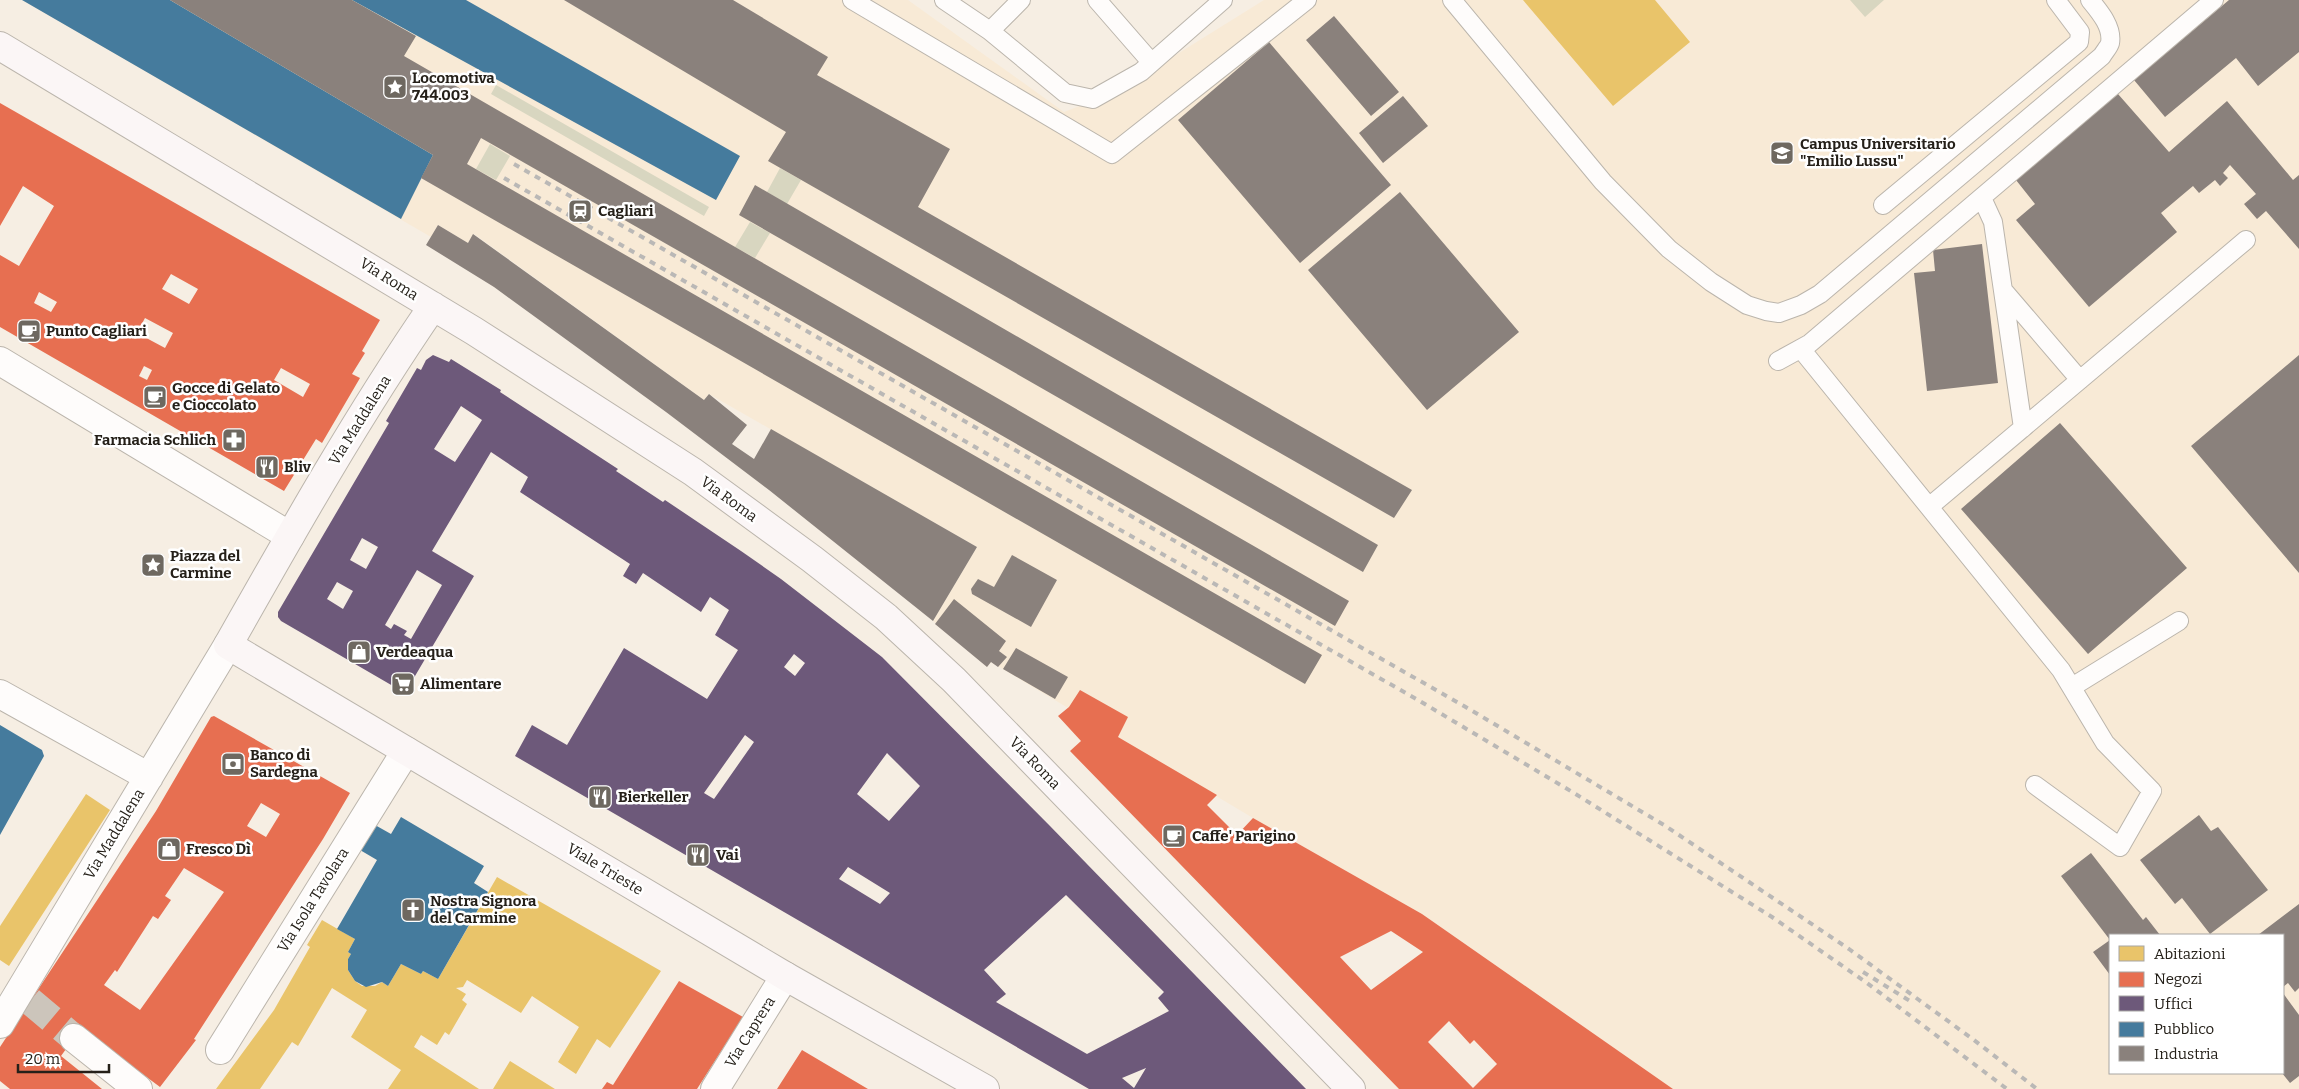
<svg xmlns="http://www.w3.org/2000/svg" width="2299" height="1089" font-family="Bitter,serif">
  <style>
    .built { fill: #f8ead6; fill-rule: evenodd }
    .green { fill: #d8d6c0 }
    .homes { fill: #e9c46a }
    .shops { fill: #e76f51; fill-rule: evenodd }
    .offices { fill: #6d597a; fill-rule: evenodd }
    .public { fill: #457b9d }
    .industry { fill: #8a817c }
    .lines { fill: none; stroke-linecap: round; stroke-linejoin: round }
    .minor-tunnel { stroke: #ccc5bb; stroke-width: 28; stroke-dasharray: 28 14; stroke-linecap: butt }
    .service-casing { stroke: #bbb5ac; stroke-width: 20 }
    .minor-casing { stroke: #bbb5ac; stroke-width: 30 }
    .secondary-casing { stroke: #bbb5ac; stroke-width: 30 }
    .service { stroke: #fefcfb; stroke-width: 18 }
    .minor { stroke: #fefcfb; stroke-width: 28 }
    .secondary { stroke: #fbf6f6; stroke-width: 28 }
    .rail { stroke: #bab8b6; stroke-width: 4; stroke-dasharray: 6 6; stroke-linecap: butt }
    .labels { text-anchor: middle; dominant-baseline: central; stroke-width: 5; stroke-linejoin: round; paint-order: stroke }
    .poi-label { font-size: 15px; font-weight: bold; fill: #252019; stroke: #fff; text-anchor: start }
    .street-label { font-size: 15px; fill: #252019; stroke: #fff }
  </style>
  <rect width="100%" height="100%" fill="#f6eee3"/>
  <path class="built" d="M 22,0 L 908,0 L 1064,112 L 1118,91 L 1264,0 L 2299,0 L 2299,1089 L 1673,1089 L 1422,914 L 1253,818 L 991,662 L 987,667 L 933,621 L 977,547 L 709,394 L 704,400 L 474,234 L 468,243 L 438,225 L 431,237 ZM 2110,935 L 2283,935 L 2283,1073 L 2110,1073 Z"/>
  <path class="green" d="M 1850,0 L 1884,0 L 1865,17 Z
    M 496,85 L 709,207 L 704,216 L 491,94 Z
    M 490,144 L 510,156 L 496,180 L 476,169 Z
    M 780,168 L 801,180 L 787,204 L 767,192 Z
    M 750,222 L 770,233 L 755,258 L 735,247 Z"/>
  <path class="homes" d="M 1523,0 L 1655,0 L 1690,42 L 1613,106 Z
    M 86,794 L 110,810 L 9,966 L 0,960 L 0,926 Z
    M 497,877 L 661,971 L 610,1048 L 597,1039 L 576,1074 L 558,1062 L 579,1027 L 532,996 L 521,1013 L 467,980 L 463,987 L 456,988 L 466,994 L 462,1000 L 467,1004 L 449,1035 L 445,1032 L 437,1045 L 421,1035 L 414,1047 L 479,1089 L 388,1089 L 401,1070 L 351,1037 L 367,1010 L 332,988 L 298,1046 L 292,1042 L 260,1089 L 216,1089 L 274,1010 L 310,947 L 307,945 L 322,920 L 355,939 L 348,952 L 351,954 L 348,959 L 348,970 L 355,981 L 362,986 L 375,986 L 382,982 L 388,986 L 401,964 L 421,974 L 423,971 L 438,979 Z
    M 510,1061 L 555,1089 L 493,1089 Z"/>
  <path class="shops" d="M 0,103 L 380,320 L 362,351 L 365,353 L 352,374 L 360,378 L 322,443 L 316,439 L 284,491 L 0,327 L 0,255 L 19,266 L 54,206 L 23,186 L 0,226 ZM 171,274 L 198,289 L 189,304 L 162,289 ZM 39,292 L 57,302 L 51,312 L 34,303 ZM 145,318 L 173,333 L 165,348 L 137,333 ZM 144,366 L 152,370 L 147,380 L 139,376 ZM 281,368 L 310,384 L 303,397 L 274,380 Z
    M 1080,690 L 1128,717 L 1118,737 L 1217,795 L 1207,805 L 1237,835 L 1253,818 L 1422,914 L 1673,1089 L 1399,1089 L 1070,751 L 1081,741 L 1058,716 L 1069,707 ZM 1391,931 L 1423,952 L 1371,990 L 1340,957 ZM 1449,1021 L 1470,1044 L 1474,1040 L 1497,1064 L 1473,1088 L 1428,1042 Z
    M 214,716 L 350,793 L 323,839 L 194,1039 L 196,1040 L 160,1087 L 81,1028 L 61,1056 L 102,1089 L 10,1089 L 0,1081 L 0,1047 L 156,811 L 211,717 ZM 261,803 L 280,814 L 266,837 L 247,826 ZM 184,868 L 224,892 L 140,1010 L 104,985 L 115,970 L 117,972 L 153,916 L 158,919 L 171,900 L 165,896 Z
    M 679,981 L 743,1017 L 697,1089 L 602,1089 L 607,1082 L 613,1085 Z
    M 802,1050 L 868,1089 L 777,1089 Z"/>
  <path class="offices" d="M 433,355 L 449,362 L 451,359 L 501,390 L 500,392 L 618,469 L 616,471 L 663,502 L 665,500 L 741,551 L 781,579 L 882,657 L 1050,826 L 1306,1089 L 1089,1089 L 515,756 L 532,725 L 567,745 L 624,648 L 707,699 L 738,650 L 715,635 L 729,610 L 710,597 L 701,612 L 643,573 L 636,584 L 623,576 L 630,564 L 520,492 L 528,477 L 491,452 L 432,551 L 474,576 L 405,693 L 281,621 L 278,617 L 278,612 L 389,423 L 386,421 L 417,368 L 421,370 L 426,360 ZM 461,406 L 482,420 L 455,462 L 434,449 ZM 362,538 L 378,547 L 366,569 L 350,560 ZM 417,570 L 442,585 L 411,639 L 404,635 L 407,631 L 394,624 L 391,629 L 385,625 ZM 337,582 L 353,591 L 343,609 L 327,599 ZM 794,654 L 805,663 L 795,676 L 784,667 ZM 745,735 L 754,742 L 714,799 L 704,793 ZM 887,753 L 920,786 L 889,821 L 857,794 ZM 848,867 L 890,893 L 880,904 L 839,879 ZM 1066,895 L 1164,992 L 1158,998 L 1169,1011 L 1087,1054 L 996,1002 L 1006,994 L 984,970 ZM 1146,1068 L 1134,1088 L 1122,1078 Z"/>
  <path class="public" d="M 22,0 L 170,0 L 433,155 L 401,219 Z
    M 352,0 L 466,0 L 740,156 L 716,200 Z
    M 0,725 L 42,750 L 44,756 L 0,835 Z
    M 401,817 L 484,866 L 474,883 L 488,892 L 438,979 L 423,971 L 421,974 L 401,964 L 388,986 L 382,982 L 366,987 L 355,981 L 348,970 L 348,959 L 351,954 L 348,952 L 355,939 L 337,929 L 377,860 L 360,850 L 375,825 L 391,834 Z"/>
  <path class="industry" d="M 170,0 L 352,0 L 416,36 L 404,56 L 1349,601 L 1335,626 L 481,138 L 467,164 L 1322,655 L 1305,684 L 421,178 L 433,155 Z
    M 564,0 L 733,0 L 828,57 L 817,75 L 950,149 L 918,207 L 1412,490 L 1394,518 L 768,161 L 786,132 Z
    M 2229,0 L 2299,0 L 2299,52 L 2258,86 L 2236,58 L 2165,117 L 2134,80 Z
    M 1334,16 L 1399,92 L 1371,116 L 1306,40 Z
    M 1269,42 L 1391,185 L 1300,263 L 1178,120 Z
    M 2118,94 L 2169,152 L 2227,101 L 2293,180 L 2299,175 L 2299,249 L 2266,211 L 2257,219 L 2244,204 L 2256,194 L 2230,165 L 2223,173 L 2228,178 L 2220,186 L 2215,180 L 2199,193 L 2193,186 L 2161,213 L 2177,232 L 2089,307 L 2016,220 L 2035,204 L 2016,180 Z
    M 1403,96 L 1428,126 L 1383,163 L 1359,133 Z
    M 755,185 L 1378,545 L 1363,572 L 739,215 Z
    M 1400,192 L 1519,332 L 1427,410 L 1308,270 Z
    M 438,225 L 468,243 L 473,234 L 704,400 L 709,394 L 747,425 L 732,444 L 754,459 L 771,429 L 977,547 L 933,621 L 769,490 L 666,412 L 494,287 L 426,245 Z
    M 1982,244 L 1998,383 L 1927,391 L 1914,273 L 1935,271 L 1933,250 Z
    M 2299,355 L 2299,573 L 2191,446 Z
    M 2060,423 L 2187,568 L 2088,654 L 1961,509 Z
    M 1012,555 L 1057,580 L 1031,627 L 972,594 L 971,589 L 978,579 L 994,587 Z
    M 954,599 L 1006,641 L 999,651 L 1007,657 L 998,667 L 991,662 L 987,667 L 935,624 Z
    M 1016,648 L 1068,677 L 1055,699 L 1003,669 Z
    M 2199,815 L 2211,831 L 2218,827 L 2268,890 L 2210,934 L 2182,898 L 2175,904 L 2140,860 Z
    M 2091,853 L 2143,920 L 2146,917 L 2160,935 L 2110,935 L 2110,975 L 2093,952 L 2110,940 L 2061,876 Z
    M 2299,904 L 2299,988 L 2295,992 L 2288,983 L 2283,987 L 2283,935 L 2258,935 Z
    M 2283,993 L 2299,1015 L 2299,1076 L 2290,1083 L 2282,1073 Z"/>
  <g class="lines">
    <path class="minor-tunnel" d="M 30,1001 L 74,1038"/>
    <g class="service-casing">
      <path id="service" d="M 852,0 L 1112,154 L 1307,0
        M 944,0 L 990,31 L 1065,93 L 1093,99 L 1141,72 L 1223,0
        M 1097,0 L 1151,62
        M 1452,0 L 1603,182 L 1669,249 L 1711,282 L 1747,305 L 1766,311 L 1779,313 L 1801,305 L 1820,294 L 2102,56 C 2104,52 2109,47 2110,43 C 2113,27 2099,11 2090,0
        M 990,31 L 1021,0
        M 1982,198 L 1993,222 L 2023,428
        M 1883,205 L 2079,42 L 2080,32 L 2056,0
        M 2003,290 L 2080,380
        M 1801,349 L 2061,670 L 2105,743 L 2152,791 L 2120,847 L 2035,785
        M 1778,361 L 1809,344 L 2214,0
        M 1929,507 L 2246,240
        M 2072,687 L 2179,621"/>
    </g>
    <g class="minor-casing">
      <path id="minor" d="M 0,361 L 290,536
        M 0,694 L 149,777
        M 0,1024 L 228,645
        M 74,1038 L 138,1089
        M 220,1050 L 406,751
        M 715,1089 L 785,976"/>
    </g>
    <g class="secondary-casing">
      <path id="secondary" d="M 0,46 L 474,331 L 693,472 L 812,559 L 886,617 L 954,680 L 1351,1089
        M 433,306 C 358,415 293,530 228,645 L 785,976 L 985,1089"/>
    </g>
    <use href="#service" class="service"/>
    <use href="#minor" class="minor"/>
    <use href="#secondary" class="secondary"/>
    <path class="rail" d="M 514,164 L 1464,706 L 1664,825 L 1849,949 L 1974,1040 L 2037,1089
      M 504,178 L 1418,700 L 1574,793 L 1772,917 L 1867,983 L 2007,1089
      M 1863,972 L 1910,1001"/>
  </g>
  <defs>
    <g id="sight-square" transform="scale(1.25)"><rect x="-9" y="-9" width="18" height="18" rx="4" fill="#6e6860" stroke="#fff"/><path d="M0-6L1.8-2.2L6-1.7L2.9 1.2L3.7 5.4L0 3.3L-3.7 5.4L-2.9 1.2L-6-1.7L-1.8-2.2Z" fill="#fff"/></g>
    <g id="university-square" transform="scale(1.25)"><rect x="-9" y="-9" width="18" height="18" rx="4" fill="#6e6860" stroke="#fff"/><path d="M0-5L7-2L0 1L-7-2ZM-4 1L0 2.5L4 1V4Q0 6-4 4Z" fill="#fff"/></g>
    <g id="station-square" transform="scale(1.25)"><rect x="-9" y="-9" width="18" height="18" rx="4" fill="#6e6860" stroke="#fff"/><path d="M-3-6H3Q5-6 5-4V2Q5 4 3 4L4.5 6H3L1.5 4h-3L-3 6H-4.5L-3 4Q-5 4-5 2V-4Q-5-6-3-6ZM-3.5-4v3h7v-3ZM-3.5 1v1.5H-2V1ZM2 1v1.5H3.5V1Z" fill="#fff"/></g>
    <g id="cafe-square" transform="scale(1.25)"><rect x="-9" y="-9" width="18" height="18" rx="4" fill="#6e6860" stroke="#fff"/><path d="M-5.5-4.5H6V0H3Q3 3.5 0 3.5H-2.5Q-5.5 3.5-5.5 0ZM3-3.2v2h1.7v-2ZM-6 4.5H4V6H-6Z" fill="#fff"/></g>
    <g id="pharmacy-square" transform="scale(1.25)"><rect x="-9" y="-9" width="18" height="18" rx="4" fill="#6e6860" stroke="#fff"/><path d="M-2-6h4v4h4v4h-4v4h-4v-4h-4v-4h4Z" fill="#fff"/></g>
    <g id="restaurant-square" transform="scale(1.25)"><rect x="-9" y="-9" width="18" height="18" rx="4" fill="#6e6860" stroke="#fff"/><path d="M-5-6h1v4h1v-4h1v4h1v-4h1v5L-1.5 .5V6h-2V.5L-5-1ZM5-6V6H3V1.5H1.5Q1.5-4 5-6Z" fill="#fff"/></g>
    <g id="shop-square" transform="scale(1.25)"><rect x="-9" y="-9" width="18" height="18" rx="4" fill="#6e6860" stroke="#fff"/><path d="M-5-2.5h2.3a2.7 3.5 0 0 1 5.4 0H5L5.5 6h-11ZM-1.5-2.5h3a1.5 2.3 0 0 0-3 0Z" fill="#fff"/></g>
    <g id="supermarket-square" transform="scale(1.25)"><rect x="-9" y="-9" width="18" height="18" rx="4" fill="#6e6860" stroke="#fff"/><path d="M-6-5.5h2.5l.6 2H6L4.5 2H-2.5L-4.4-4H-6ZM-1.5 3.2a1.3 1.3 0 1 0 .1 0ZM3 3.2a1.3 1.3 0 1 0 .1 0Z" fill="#fff"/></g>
    <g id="bank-square" transform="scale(1.25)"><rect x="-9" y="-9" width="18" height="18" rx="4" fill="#6e6860" stroke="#fff"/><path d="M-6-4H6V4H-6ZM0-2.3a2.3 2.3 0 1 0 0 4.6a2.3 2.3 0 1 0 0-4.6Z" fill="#fff"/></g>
    <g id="church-square" transform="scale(1.25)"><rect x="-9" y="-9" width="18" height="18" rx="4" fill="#6e6860" stroke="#fff"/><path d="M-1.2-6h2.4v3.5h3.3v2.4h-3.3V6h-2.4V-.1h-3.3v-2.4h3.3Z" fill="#fff"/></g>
  </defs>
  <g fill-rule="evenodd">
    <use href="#sight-square" x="395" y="87"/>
    <use href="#university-square" x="1782" y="153"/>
    <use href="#station-square" x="580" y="211"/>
    <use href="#cafe-square" x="29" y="331"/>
    <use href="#cafe-square" x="155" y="397"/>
    <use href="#pharmacy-square" x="234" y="440"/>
    <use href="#restaurant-square" x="267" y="467"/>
    <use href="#sight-square" x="153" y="565"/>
    <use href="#shop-square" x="359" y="652"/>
    <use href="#supermarket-square" x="403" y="684"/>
    <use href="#bank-square" x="233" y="764"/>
    <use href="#restaurant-square" x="600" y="797"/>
    <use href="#cafe-square" x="1174" y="836"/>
    <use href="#shop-square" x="169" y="849"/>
    <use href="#restaurant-square" x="698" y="855"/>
    <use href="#church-square" x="413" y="910"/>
  </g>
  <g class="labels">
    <g class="poi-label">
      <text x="412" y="78">Locomotiva<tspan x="412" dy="17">744.003</tspan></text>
      <text x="1800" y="144">Campus Universitario<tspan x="1800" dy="17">"Emilio Lussu"</tspan></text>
      <text x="598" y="211">Cagliari</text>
      <text x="46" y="331">Punto Cagliari</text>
      <text x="172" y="388">Gocce di Gelato<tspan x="172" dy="17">e Cioccolato</tspan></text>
      <text x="216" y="440" text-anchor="end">Farmacia Schlich</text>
      <text x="284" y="467">Bliv</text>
      <text x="170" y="556">Piazza del<tspan x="170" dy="17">Carmine</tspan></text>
      <text x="376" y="652">Verdeaqua</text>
      <text x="420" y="684">Alimentare</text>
      <text x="250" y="755">Banco di<tspan x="250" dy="17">Sardegna</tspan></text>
      <text x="618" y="797">Bierkeller</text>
      <text x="1192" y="836">Caffe' Parigino</text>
      <text x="186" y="849">Fresco Dì</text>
      <text x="716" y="855">Vai</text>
      <text x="430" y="901">Nostra Signora<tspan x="430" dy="17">del Carmine</tspan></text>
    </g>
    <g class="street-label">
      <text transform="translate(389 279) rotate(32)">Via Roma</text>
      <text transform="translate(360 420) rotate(-58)">Via Maddalena</text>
      <text transform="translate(729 499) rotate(36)">Via Roma</text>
      <text transform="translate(1035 763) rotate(46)">Via Roma</text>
      <text transform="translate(114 834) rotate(-59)">Via Maddalena</text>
      <text transform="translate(605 869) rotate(31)">Viale Trieste</text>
      <text transform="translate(313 900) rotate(-58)">Via Isola Tavolara</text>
      <text transform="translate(750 1032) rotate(-58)">Via Caprera</text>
    </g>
  </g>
  <rect x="2109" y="934" width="175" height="140" fill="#ffffff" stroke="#a8a6a3"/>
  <rect x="2119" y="946" width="25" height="15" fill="#e9c46a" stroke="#a8a6a3"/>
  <text x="2154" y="959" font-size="15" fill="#252019">Abitazioni</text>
  <rect x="2119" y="972" width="25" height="15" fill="#e76f51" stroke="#a8a6a3"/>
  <text x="2154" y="984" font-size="15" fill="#252019">Negozi</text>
  <rect x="2119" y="996" width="25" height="15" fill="#6d597a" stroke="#a8a6a3"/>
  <text x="2154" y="1009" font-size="15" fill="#252019">Uffici</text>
  <rect x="2119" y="1022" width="25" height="15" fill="#457b9d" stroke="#a8a6a3"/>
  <text x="2154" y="1034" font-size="15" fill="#252019">Pubblico</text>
  <rect x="2119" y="1046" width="25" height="15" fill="#8a817c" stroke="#a8a6a3"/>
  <text x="2154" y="1059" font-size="15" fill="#252019">Industria</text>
  <path d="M18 1064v8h91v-8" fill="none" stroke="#252019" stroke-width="2.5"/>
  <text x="25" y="1064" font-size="15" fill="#252019" stroke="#ffffff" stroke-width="4" paint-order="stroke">20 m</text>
</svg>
